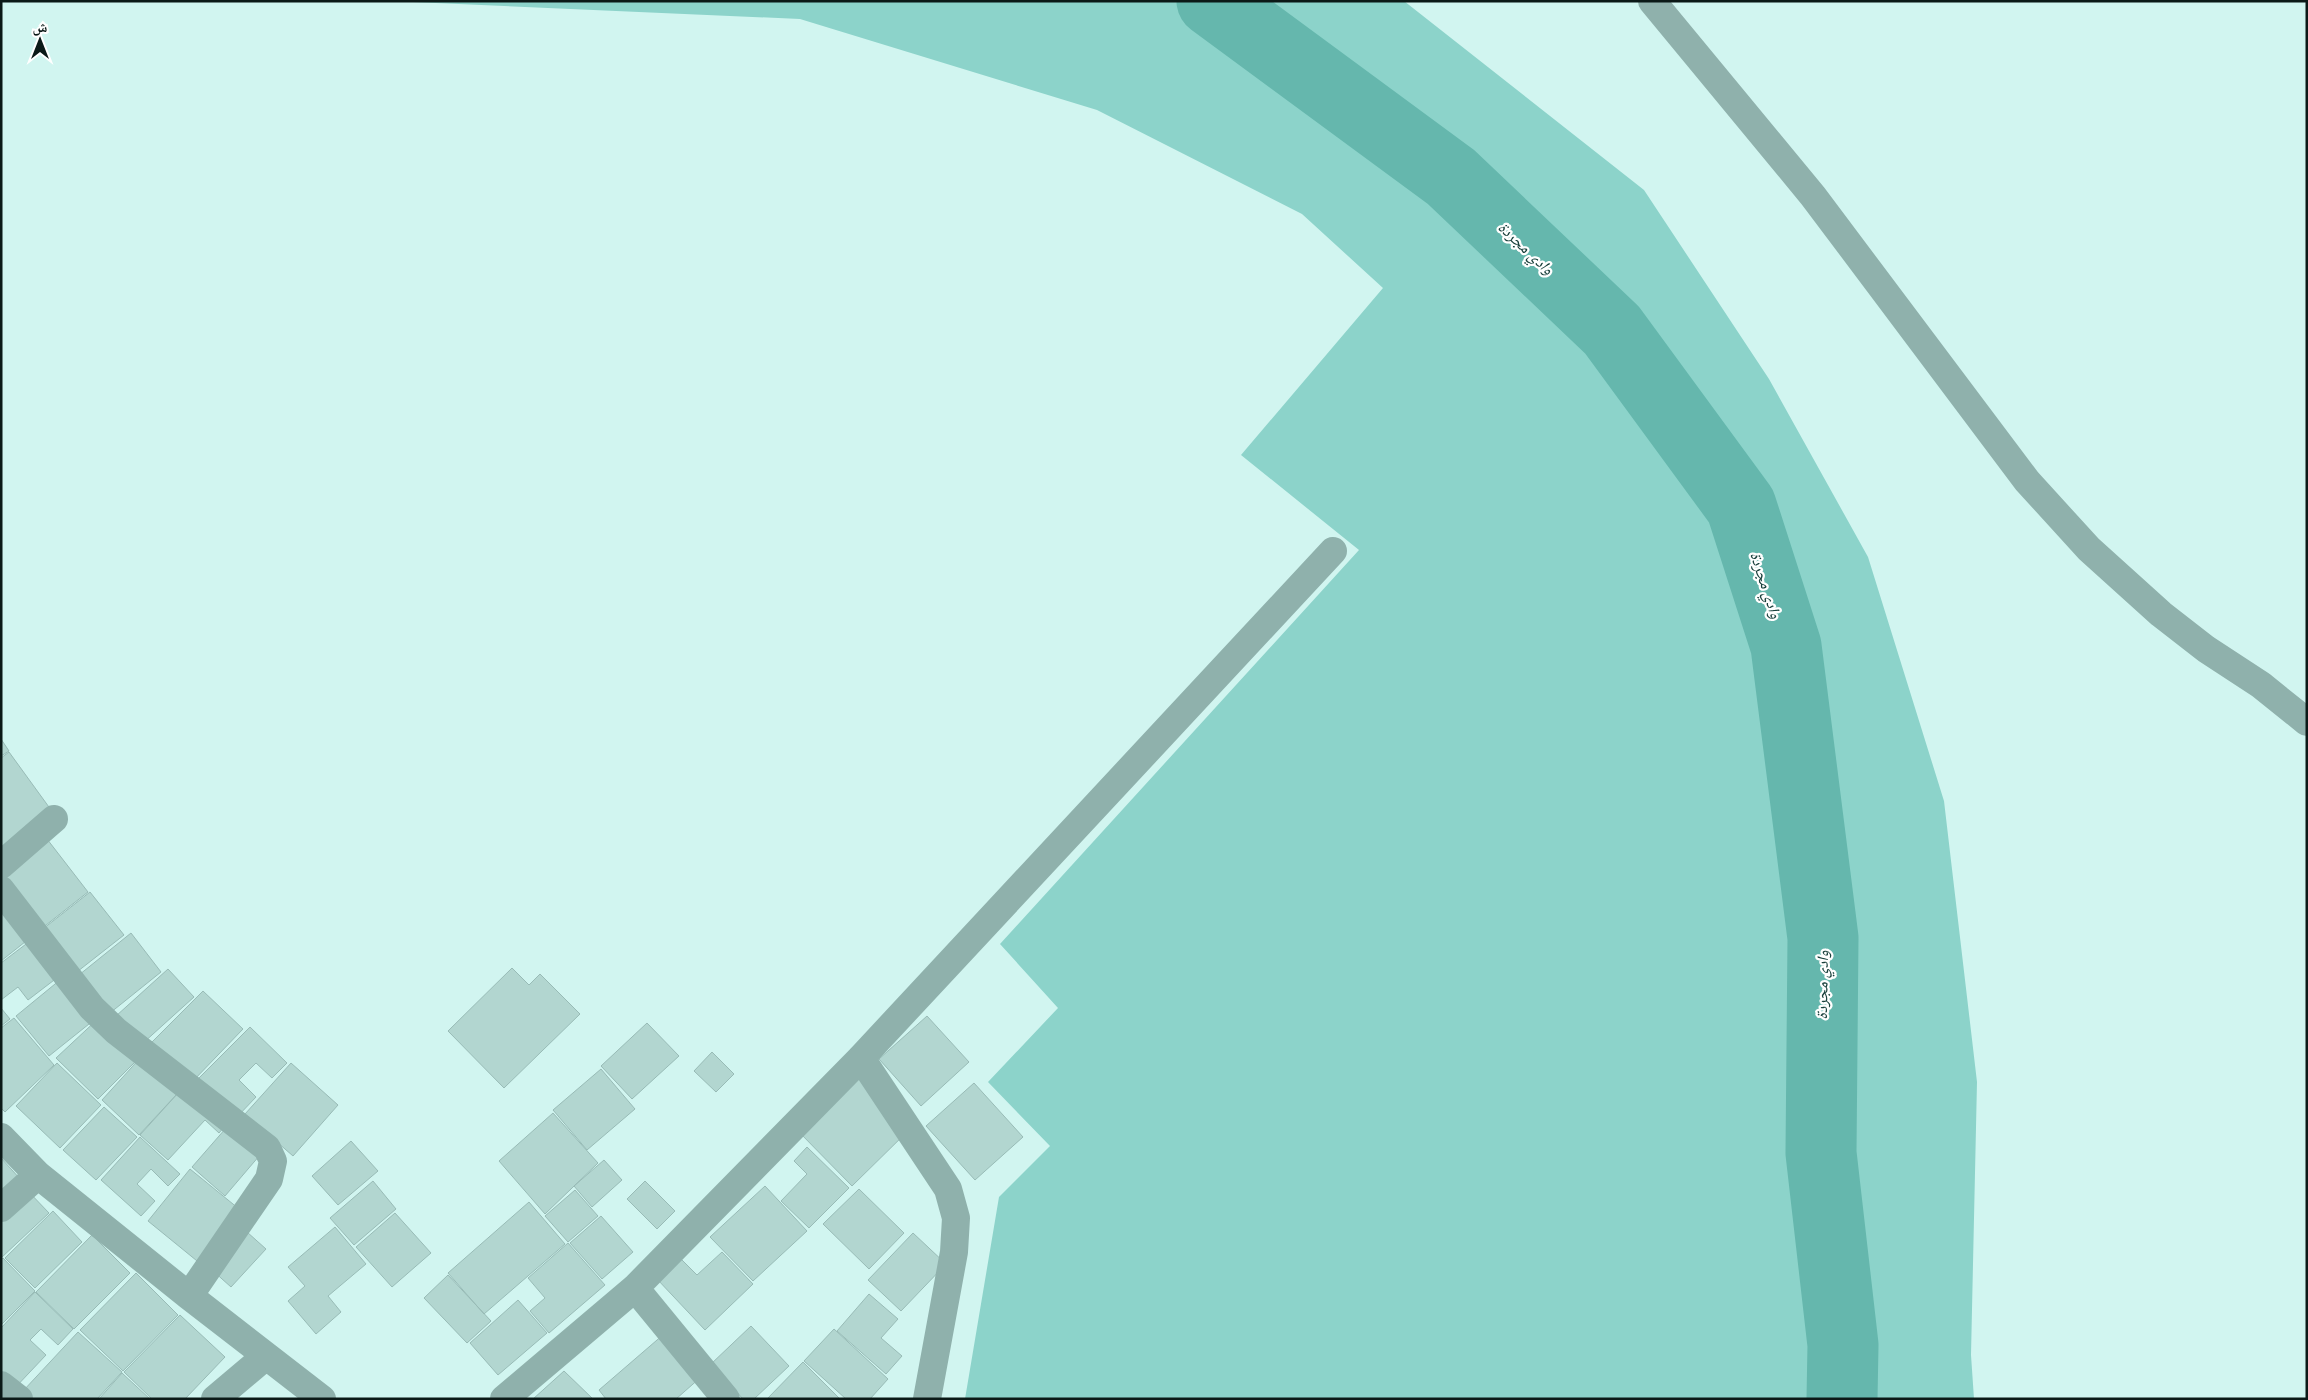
<svg xmlns="http://www.w3.org/2000/svg" width="2308" height="1400" font-family="Roboto,'Noto Naskh Arabic',sans-serif">
  <style>
    .green { fill: #8cd3ca }
    .lines { fill: none; stroke-linecap: round; stroke-linejoin: round }
    .river { stroke: #65b7ad; stroke-width: 71 }
    .building { fill: #b2d6d0; stroke: #98bbb6 }
    .street { stroke: #8fb1ac; stroke-width: 28 }
    .labels { text-anchor: middle; dominant-baseline: central; stroke-width: 4.5; stroke-linejoin: round; paint-order: stroke }
    .water-label { font-size: 16px; font-style: italic; fill: #19403c; stroke: #fff }
  </style>
  <rect width="100%" height="100%" fill="#d1f5f0"/>
  <path class="green" d="M 390,1 L 1404,1 L 1644,190 L 1769,379 L 1868,557 L 1944,801 L 1977,1082 L 1971,1355 L 1974,1399 L 965,1399 L 999,1197 L 1050,1146 L 988,1082 L 1058,1008 L 1000,944 L 1359,550 L 1241,455 L 1383,288 L 1302,214 L 1097,110 L 800,19 Z"/>
  <g class="lines">
    <path class="river" d="M 1212,1 L 1451,177 L 1612,330 L 1741,506 L 1786,646 L 1823,938 L 1821,1153 L 1843,1345 L 1842,1399"/>
  </g>
  <path class="building" d="M 1,739 L 9,751 L 1,756 Z
    M 9,752 L 54,814 L 1,851 L 1,758 Z
    M 47,839 L 88,892 L 41,929 L 1,878 Z
    M 90,892 L 124,935 L 73,975 L 39,932 Z
    M 1,902 L 30,938 L 1,961 Z
    M 131,933 L 161,972 L 105,1017 L 74,979 Z
    M 34,938 L 62,974 L 28,1000 L 18,987 L 1,1000 L 1,963 Z
    M 512,968 L 529,985 L 540,974 L 580,1014 L 504,1088 L 448,1031 Z
    M 168,969 L 194,997 L 142,1044 L 116,1016 Z
    M 66,975 L 99,1016 L 49,1056 L 16,1016 Z
    M 203,991 L 243,1029 L 192,1082 L 152,1042 Z
    M 1,1008 L 10,1019 L 1,1026 Z
    M 101,1016 L 141,1056 L 98,1099 L 56,1058 Z
    M 927,1016 L 969,1062 L 921,1106 L 879,1059 Z
    M 14,1018 L 54,1065 L 5,1112 L 1,1108 L 1,1028 Z
    M 647,1023 L 679,1056 L 632,1099 L 601,1066 Z
    M 250,1027 L 287,1063 L 272,1078 L 256,1063 L 239,1080 L 256,1097 L 236,1118 L 197,1080 Z
    M 151,1046 L 189,1081 L 139,1135 L 102,1100 Z
    M 712,1052 L 734,1074 L 716,1092 L 694,1071 Z
    M 57,1063 L 101,1105 L 60,1148 L 16,1106 Z
    M 291,1063 L 338,1105 L 293,1156 L 245,1114 Z
    M 601,1069 L 635,1109 L 587,1150 L 553,1110 Z
    M 858,1073 L 912,1127 L 852,1186 L 798,1131 Z
    M 189,1081 L 231,1119 L 219,1133 L 205,1120 L 168,1160 L 140,1135 Z
    M 974,1083 L 1023,1137 L 975,1180 L 926,1126 Z
    M 104,1107 L 137,1137 L 96,1180 L 63,1150 Z
    M 553,1113 L 598,1163 L 545,1214 L 499,1161 Z
    M 233,1120 L 266,1148 L 225,1196 L 192,1167 Z
    M 140,1137 L 180,1174 L 168,1186 L 151,1169 L 137,1184 L 155,1201 L 141,1216 L 101,1180 Z
    M 351,1141 L 378,1171 L 338,1205 L 312,1176 Z
    M 807,1147 L 849,1188 L 809,1228 L 781,1201 L 807,1174 L 794,1161 Z
    M 1,1158 L 22,1181 L 1,1199 Z
    M 604,1160 L 622,1180 L 592,1207 L 574,1186 Z
    M 190,1169 L 244,1213 L 202,1265 L 148,1221 Z
    M 373,1181 L 396,1209 L 354,1245 L 330,1218 Z
    M 645,1181 L 675,1211 L 657,1229 L 627,1199 Z
    M 765,1186 L 807,1231 L 753,1281 L 710,1237 Z
    M 859,1189 L 904,1233 L 869,1269 L 823,1224 Z
    M 27,1190 L 49,1213 L 1,1258 L 1,1214 Z
    M 575,1190 L 598,1216 L 568,1242 L 545,1216 Z
    M 529,1202 L 565,1244 L 484,1314 L 448,1273 Z
    M 53,1211 L 82,1242 L 35,1288 L 5,1258 Z
    M 395,1213 L 431,1253 L 392,1287 L 356,1247 Z
    M 601,1216 L 633,1252 L 602,1279 L 570,1243 Z
    M 335,1227 L 366,1264 L 328,1296 L 341,1312 L 316,1334 L 288,1301 L 305,1286 L 288,1267 Z
    M 247,1232 L 266,1249 L 231,1287 L 212,1270 Z
    M 913,1233 L 946,1264 L 901,1311 L 868,1280 Z
    M 92,1235 L 130,1273 L 74,1329 L 36,1292 Z
    M 568,1243 L 605,1285 L 549,1333 L 530,1311 L 545,1298 L 528,1278 Z
    M 722,1252 L 753,1284 L 705,1330 L 657,1279 L 680,1258 L 697,1275 Z
    M 3,1258 L 35,1291 L 1,1325 L 1,1260 Z
    M 136,1273 L 178,1315 L 123,1371 L 80,1330 Z
    M 448,1275 L 491,1321 L 467,1343 L 424,1298 Z
    M 35,1292 L 73,1329 L 58,1345 L 41,1329 L 30,1340 L 46,1355 L 12,1391 L 1,1381 L 1,1328 Z
    M 869,1294 L 898,1319 L 881,1338 L 902,1356 L 886,1374 L 837,1331 Z
    M 518,1300 L 547,1333 L 498,1375 L 470,1343 Z
    M 180,1315 L 225,1357 L 185,1399 L 152,1399 L 124,1372 Z
    M 751,1326 L 789,1366 L 754,1399 L 743,1399 L 711,1364 Z
    M 834,1329 L 888,1379 L 870,1399 L 846,1399 L 804,1361 Z
    M 78,1332 L 122,1372 L 97,1399 L 31,1399 L 23,1391 Z
    M 664,1334 L 701,1377 L 676,1399 L 606,1399 L 599,1390 Z
    M 803,1362 L 840,1399 L 767,1399 Z
    M 564,1371 L 593,1399 L 533,1399 Z
    M 122,1373 L 150,1399 L 99,1399 Z"/>
  <g class="lines">
    <path class="street" d="M 1652,1 L 1813,196 L 2027,481 L 2089,549 L 2161,614 L 2206,649 L 2261,685 L 2307,722
      M 1,865 L 54,819
      M 1,890 L 92,1008 L 116,1031 L 267,1148 L 273,1161 L 269,1179 L 189,1296
      M 861,1058 L 948,1189 L 956,1218 L 954,1252 L 927,1399
      M 1,1137 L 38,1175 L 189,1296 L 322,1399
      M 1,1208 L 38,1175
      M 635,1288 L 726,1399
      M 1,1385 L 19,1399
      M 215,1399 L 266,1356
      M 504,1399 L 635,1288 L 861,1058 L 1333,551"/>
  </g>
  <g class="labels">
    <g class="water-label">
      <text transform="translate(1526 248) rotate(43)">وادي مجردة</text>
      <text transform="translate(1766 585) rotate(72)">وادي مجردة</text>
      <text transform="translate(1822 985) rotate(-89)">وادي مجردة</text>
    </g>
  </g>
  <rect width="2308" height="1400" fill="none" stroke="#0b1917" stroke-width="5"/>
  <g transform="translate(40 40)" stroke="#ffffff" stroke-width="4" paint-order="stroke">
  <path d="M0-4L9 19L0 12L-9 19Z" fill="#0b1917"/>
  <text y="-8" font-size="14" font-weight="bold" text-anchor="middle" fill="#0b1917">ش</text>
  </g>
</svg>
